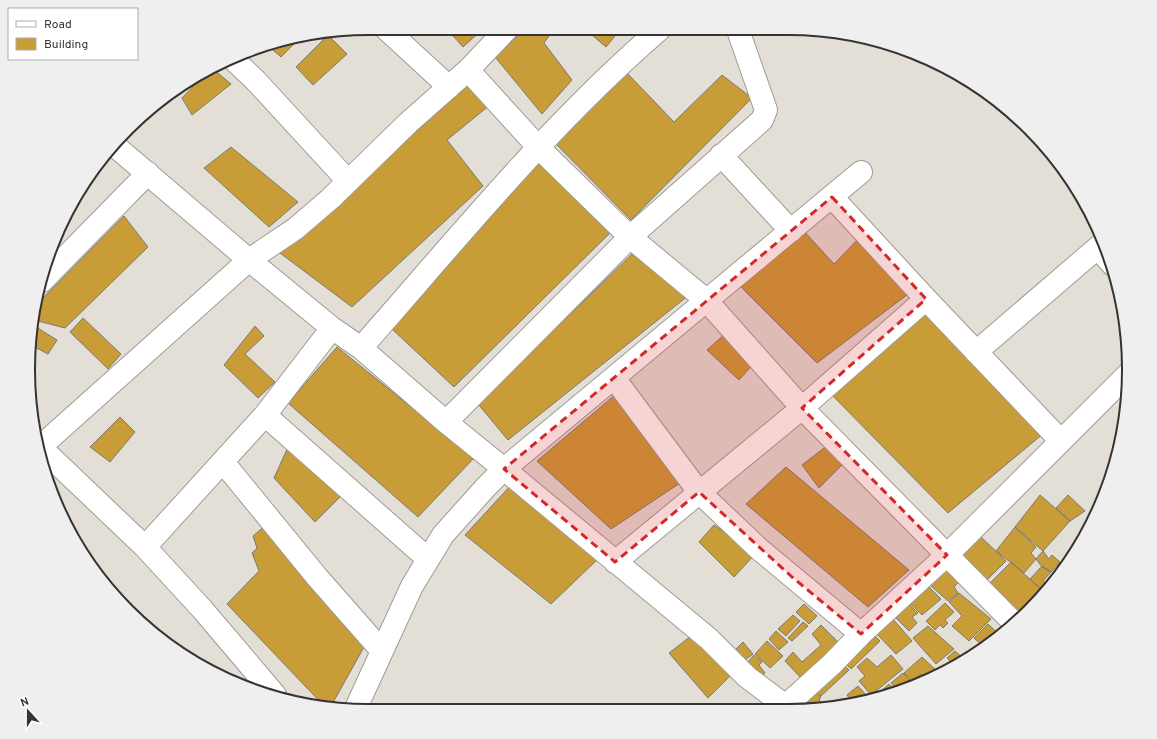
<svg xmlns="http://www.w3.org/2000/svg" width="1157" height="739" font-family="Overpass,sans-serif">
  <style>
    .building { fill: #c89d37; stroke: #7d7972 }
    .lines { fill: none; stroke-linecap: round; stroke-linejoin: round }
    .street-casing { stroke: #9f9b94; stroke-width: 24 }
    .street { stroke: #fff; stroke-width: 22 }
    .marked { fill: #d62828; fill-opacity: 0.2; stroke: #d62828; stroke-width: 3; stroke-dasharray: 8 5; stroke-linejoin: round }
    .rim { fill: none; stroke: #353431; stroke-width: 2 }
  </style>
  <rect width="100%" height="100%" fill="#e3dfd7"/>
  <path class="building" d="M 446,28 L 483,29 L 463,47 Z
    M 525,29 L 554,29 L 544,43 L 572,80 L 542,114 L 495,57 Z
    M 585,29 L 620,30 L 606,47 Z
    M 328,35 L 347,54 L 313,85 L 296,67 Z
    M 296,40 L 297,41 L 281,57 L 267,45 Z
    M 213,69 L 231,84 L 192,115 L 182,98 L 206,73 Z
    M 626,72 L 674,122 L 722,75 L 752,98 L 631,220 L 555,143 Z
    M 467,86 L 496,100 L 447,140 L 483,186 L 352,307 L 280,253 Z
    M 231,147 L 298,202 L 269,227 L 204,168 Z
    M 541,160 L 613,230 L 454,387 L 392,329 Z
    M 124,216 L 148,247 L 65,328 L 34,320 L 37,304 Z
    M 802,229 L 834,264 L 864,233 L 912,291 L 817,363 L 741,287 Z
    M 632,254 L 689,295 L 508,440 L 478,404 Z
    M 926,312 L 1044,433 L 948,513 L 830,393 Z
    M 83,318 L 121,354 L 108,369 L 70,332 Z
    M 255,326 L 264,336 L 245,354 L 275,382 L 258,398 L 224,365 Z
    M 36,327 L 57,340 L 48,354 L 29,344 L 31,334 Z
    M 726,333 L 755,362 L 739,380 L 707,350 Z
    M 337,347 L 474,458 L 418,517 L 288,403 Z
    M 616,394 L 683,481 L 611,529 L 537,461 Z
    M 120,417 L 135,432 L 110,462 L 90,447 Z
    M 289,445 L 345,492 L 315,522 L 274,478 Z
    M 828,445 L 846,461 L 819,488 L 802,465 Z
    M 786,467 L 909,570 L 868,607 L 746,504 Z
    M 512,484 L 598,559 L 551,604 L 465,535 Z
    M 1040,495 L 1070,521 L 1043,551 L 1015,527 Z
    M 1068,495 L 1085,511 L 1070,521 L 1056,508 Z
    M 266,525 L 369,638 L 330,708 L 326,708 L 227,604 L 259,571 L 252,553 L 257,548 L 253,536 Z
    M 714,525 L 756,553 L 734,577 L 699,542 Z
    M 1015,527 L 1036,547 L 1031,553 L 1036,559 L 1024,573 L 996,551 Z
    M 979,535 L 1006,561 L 985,582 L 957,556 Z
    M 1043,551 L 1049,559 L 1052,555 L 1060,562 L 1051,572 L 1042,567 L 1036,559 Z
    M 1011,562 L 1043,591 L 1018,613 L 987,586 Z
    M 1042,566 L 1051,572 L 1043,581 L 1048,585 L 1043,591 L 1030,579 Z
    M 947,569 L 959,582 L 954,587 L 958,593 L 948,601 L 930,585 Z
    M 928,586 L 941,599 L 922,615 L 910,603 Z
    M 959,593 L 991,619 L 969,641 L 952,626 L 962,616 L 949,602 Z
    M 908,603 L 918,613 L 912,617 L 917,623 L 909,631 L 894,616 Z
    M 945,603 L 954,612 L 945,620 L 948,623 L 943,628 L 940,625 L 935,630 L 926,621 Z
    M 804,604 L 817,616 L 809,624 L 796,612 Z
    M 793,615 L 800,621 L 786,636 L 778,629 Z
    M 892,618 L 912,641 L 896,654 L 876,633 Z
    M 803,622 L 808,626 L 792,641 L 788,638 Z
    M 988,624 L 1000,635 L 984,647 L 974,638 Z
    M 821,625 L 839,643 L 802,679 L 785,661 L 793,652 L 802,662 L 821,645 L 812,634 Z
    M 928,626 L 954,649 L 936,664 L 913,638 Z
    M 776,631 L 788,642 L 779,650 L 769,639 Z
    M 874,635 L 880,641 L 851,669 L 844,662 Z
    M 691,636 L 736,670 L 708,698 L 669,653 Z
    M 767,641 L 783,656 L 770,668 L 755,654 Z
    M 743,642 L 753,654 L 745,660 L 735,650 Z
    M 955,651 L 963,658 L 955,666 L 947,658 Z
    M 754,655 L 762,662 L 759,665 L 765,673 L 760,678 L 747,663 Z
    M 891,655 L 903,669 L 871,695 L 859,681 L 865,676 L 857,667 L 867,658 L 877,667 Z
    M 922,657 L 939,673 L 926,679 L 921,674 L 912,682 L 904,673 Z
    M 842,663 L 849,670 L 821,696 L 814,689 Z
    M 903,673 L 913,684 L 898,690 L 891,683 Z
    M 889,684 L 896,691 L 875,700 L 873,698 Z
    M 858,686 L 868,697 L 863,702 L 853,703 L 847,695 Z
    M 813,691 L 821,697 L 819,700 L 825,705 L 822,708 L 819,709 L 813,704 L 805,710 L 795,705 Z"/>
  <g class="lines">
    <g class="street-casing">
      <path id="street" d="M 385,28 L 449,87
        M 233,59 L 256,81 L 348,181
        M 468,70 L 538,147 L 630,237 L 706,300 L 802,408 L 1015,624
        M 115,146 L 249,260 L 332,328 L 361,348 L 446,422 L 504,469 L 709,639 L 747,677 L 791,710
        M 721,155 L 791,231
        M 832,197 L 926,299 L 1061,441
        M 1098,248 L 1112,264
        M 42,281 L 148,173
        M 361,348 C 457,239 549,125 659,30
        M 976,352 L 1103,243
        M 614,378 L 699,492 L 759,549 L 861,634
        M 265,415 L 428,559
        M 446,422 L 630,237 L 762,120 L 766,110 L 738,30
        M 38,445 L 145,547 L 202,609 L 275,695
        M 40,447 L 249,260 L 295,229 L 330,199 L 408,123 L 468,70 L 507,29
        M 223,462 L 317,577 L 382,651
        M 145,547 L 265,415 L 332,328
        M 615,562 L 802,408 L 926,299
        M 356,708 L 412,586 L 443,535 L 485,488 L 504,469 L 861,172
        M 781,710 L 832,664 L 861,634 L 947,555 L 1128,374"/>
    </g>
    <use href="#street" class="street"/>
  </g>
  <path class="marked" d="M 832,197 L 926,299 L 802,408 L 947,555 L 861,634 L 792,577 L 699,492 L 615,562 L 504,469 Z"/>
  <path d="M0 0H1157V739H0ZM369 35H788A334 334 0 0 1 1122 369V370A334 334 0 0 1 788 704H369A334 334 0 0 1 35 370V369A334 334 0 0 1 369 35Z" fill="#efefef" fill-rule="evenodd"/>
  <path class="rim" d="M369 35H788A334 334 0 0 1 1122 369V370A334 334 0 0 1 788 704H369A334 334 0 0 1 35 370V369A334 334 0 0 1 369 35Z"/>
  <rect x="8" y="8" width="130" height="52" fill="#ffffff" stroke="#aeaead"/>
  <rect x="16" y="21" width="20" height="6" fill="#ffffff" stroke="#aeaead"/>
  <text x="44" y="28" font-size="12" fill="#353431">Road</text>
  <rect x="16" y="38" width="20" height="12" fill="#c89d37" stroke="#aeaead"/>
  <text x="44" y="48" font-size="12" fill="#353431">Building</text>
  <g transform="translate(28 711) rotate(339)" stroke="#ffffff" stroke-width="3" paint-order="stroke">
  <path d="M0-3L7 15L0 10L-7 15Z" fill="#353431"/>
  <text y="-6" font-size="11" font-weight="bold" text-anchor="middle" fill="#353431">N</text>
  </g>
</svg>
